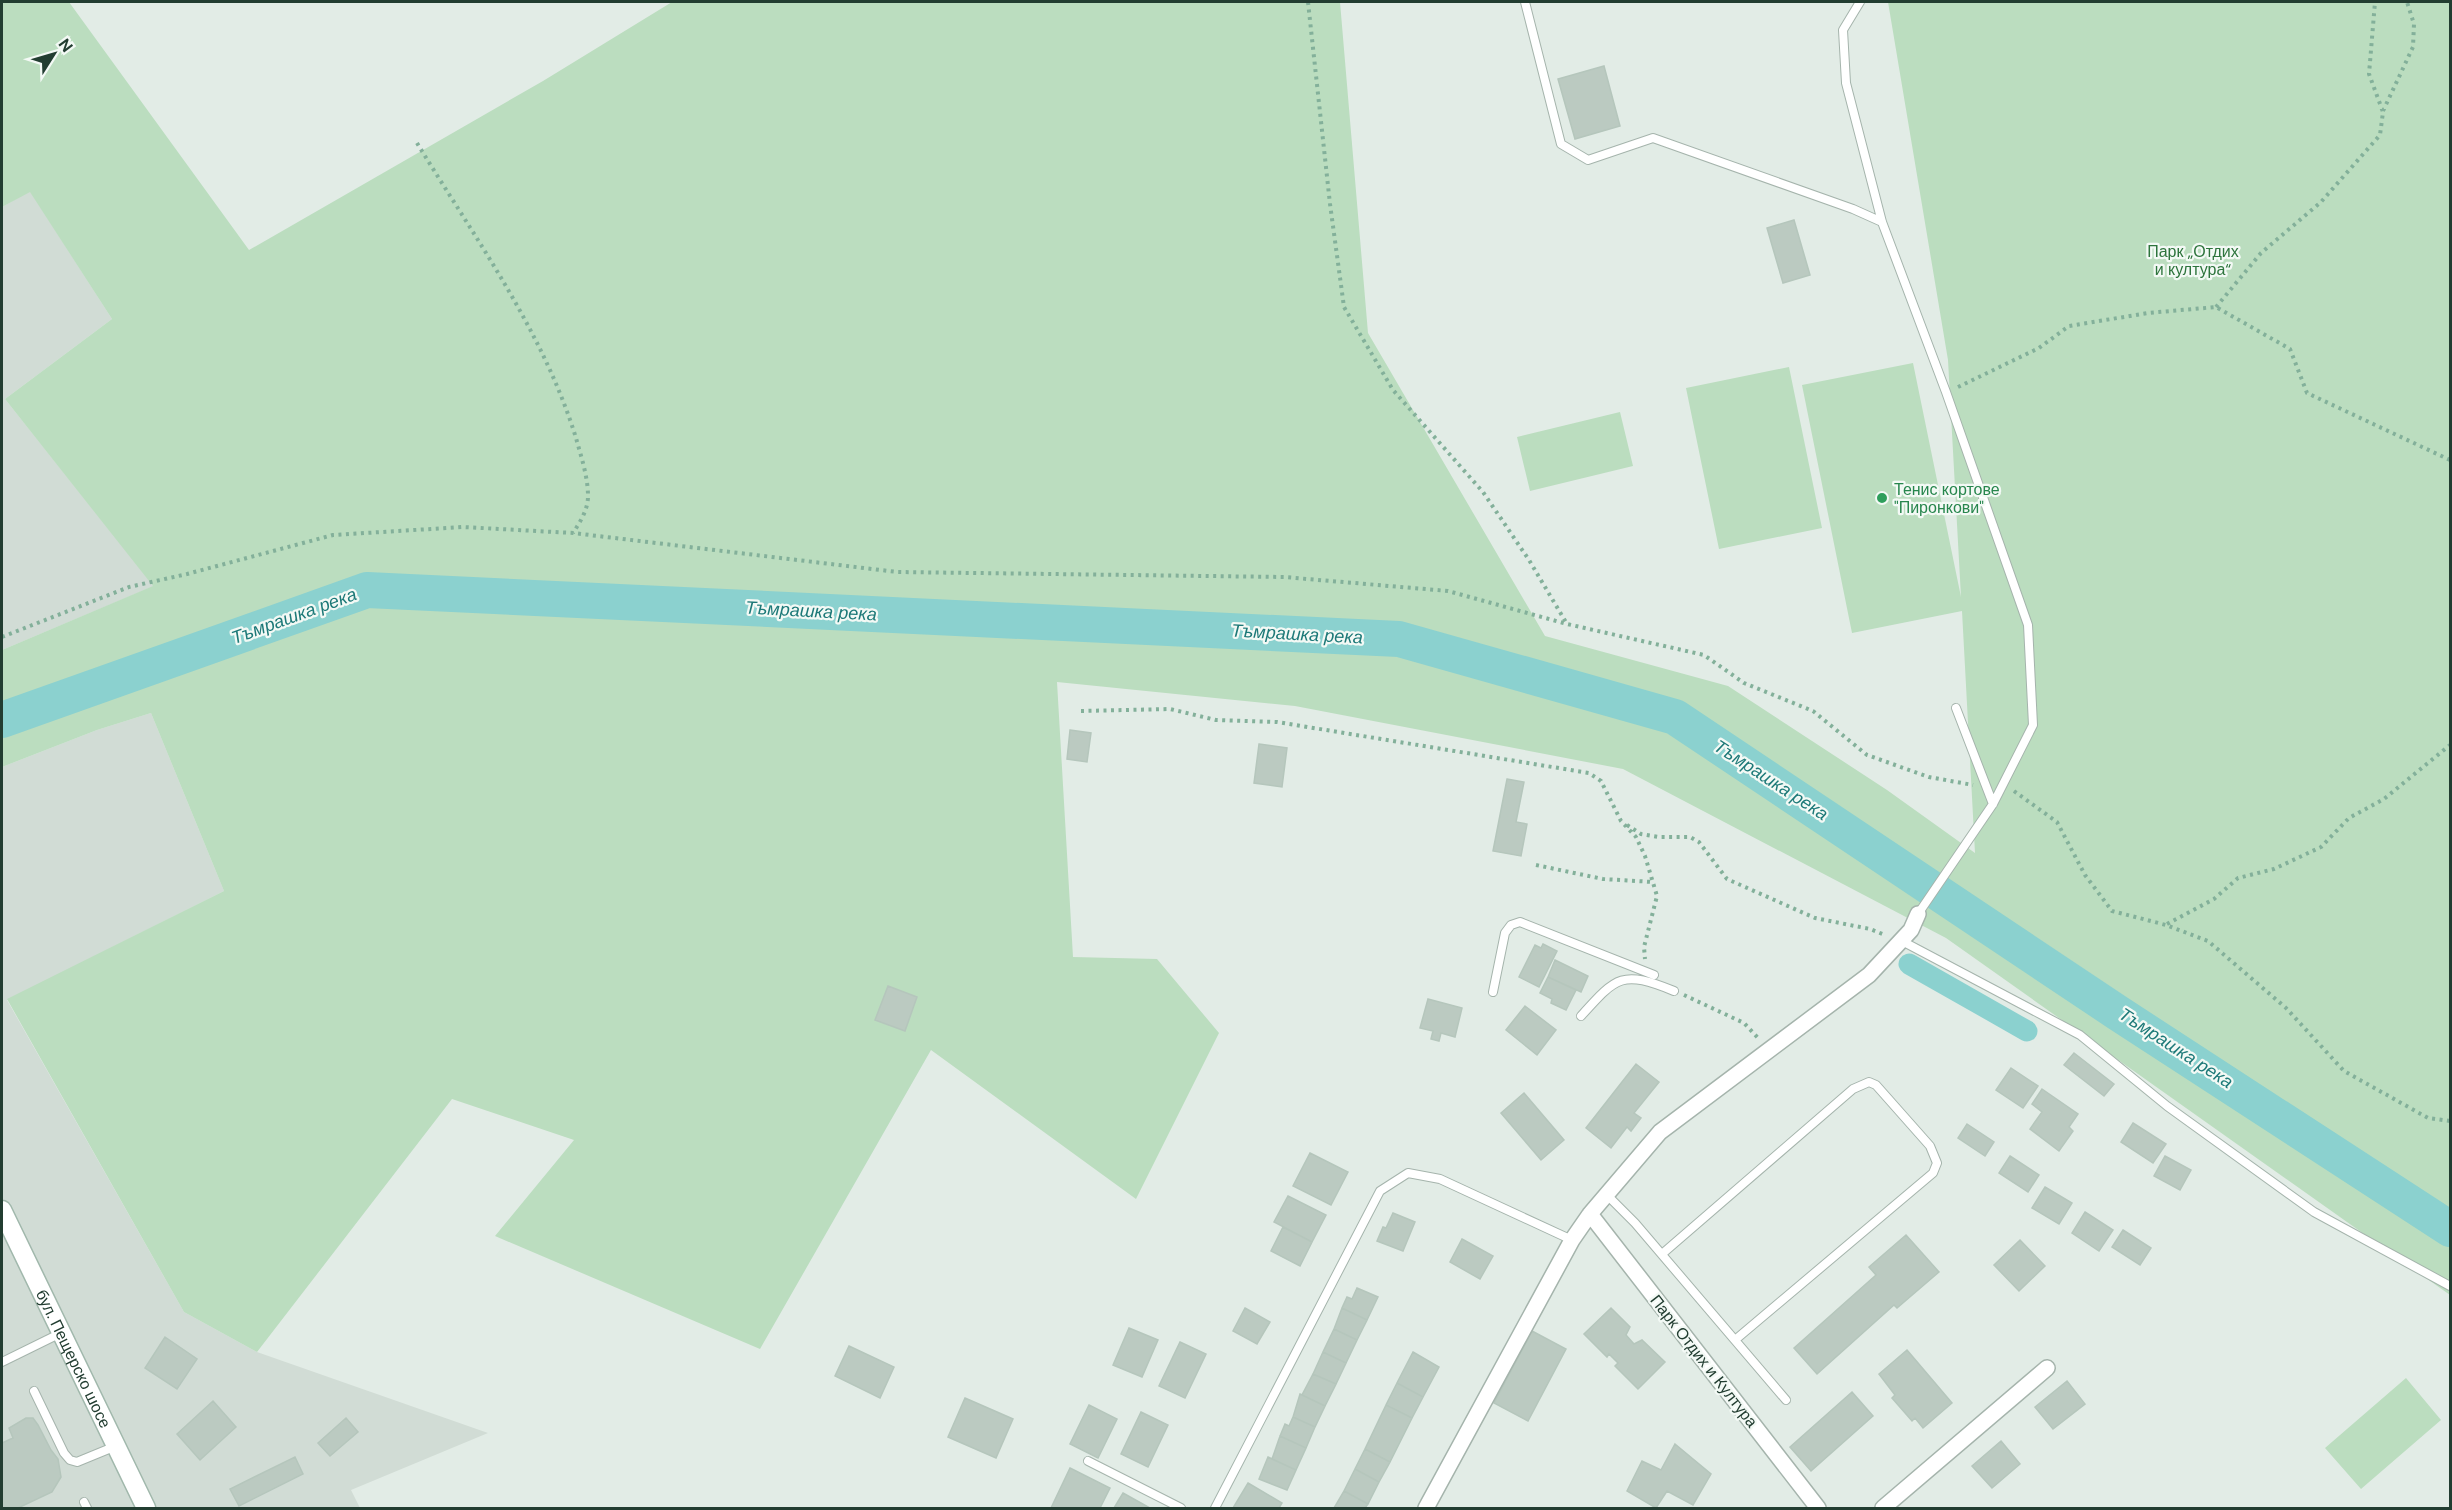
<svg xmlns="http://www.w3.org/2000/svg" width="2452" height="1510" font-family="'DM Sans',sans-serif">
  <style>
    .built { fill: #d1dcd5 }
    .green { fill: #bbddbf }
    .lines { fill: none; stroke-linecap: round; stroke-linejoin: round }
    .canal { stroke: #8bd1cf; stroke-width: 21 }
    .river { stroke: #8bd1cf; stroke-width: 36 }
    .building { fill: #bbcac1; stroke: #b5c6bc; stroke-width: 1.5 }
    .service-casing { stroke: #a5b4ac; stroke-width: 10 }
    .minor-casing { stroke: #a5b4ac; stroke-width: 18 }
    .secondary-casing { stroke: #a1b8ac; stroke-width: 21 }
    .path { stroke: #83b09a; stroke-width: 4; stroke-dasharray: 3 4.5; stroke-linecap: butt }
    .service { stroke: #fff; stroke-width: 8 }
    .minor { stroke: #fff; stroke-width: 15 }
    .secondary { stroke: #fff; stroke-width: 18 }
    .leisure-dot { fill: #2e9e5b; stroke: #f3f9f5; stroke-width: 2 }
    .labels { text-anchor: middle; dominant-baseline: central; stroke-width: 4.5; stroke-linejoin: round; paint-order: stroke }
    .park-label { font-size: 16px; fill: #2d743c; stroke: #f3f9f5 }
    .leisure-label { font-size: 16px; fill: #27864d; stroke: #f3f9f5; text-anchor: start }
    .street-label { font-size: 16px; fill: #223d31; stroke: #f3f9f5 }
    .water-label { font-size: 18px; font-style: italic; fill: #1d7978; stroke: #f3f9f5 }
  </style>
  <rect width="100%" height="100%" fill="#e2ece6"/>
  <path class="built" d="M 30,191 L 112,319 L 5,399 L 154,586 L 2,650 L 2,207 Z
    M 151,713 L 224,891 L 7,1000 L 184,1312 L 257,1352 L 488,1433 L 351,1490 L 360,1508 L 2,1508 L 2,767 L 97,730 Z"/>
  <path class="green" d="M 2,2 L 69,2 L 249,250 L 543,81 L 672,2 L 1340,2 L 1368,333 L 1545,636 L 1728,686 L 1887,790 L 1975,853 L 1962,611 L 1852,633 L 1802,385 L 1913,363 L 1961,597 L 1948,360 L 1888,2 L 2450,2 L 2450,1295 L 1946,938 L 1623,769 L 1295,706 L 1057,682 L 1073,957 L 1157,959 L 1219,1033 L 1136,1199 L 931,1050 L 760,1349 L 495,1236 L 574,1140 L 452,1099 L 257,1352 L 184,1312 L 7,999 L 224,891 L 151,713 L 97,730 L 2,767 L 2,650 L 153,586 L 5,399 L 112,319 L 30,192 L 2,207 Z
    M 1789,367 L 1822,528 L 1719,549 L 1686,388 Z
    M 1620,412 L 1633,466 L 1530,491 L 1517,437 Z
    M 2406,1378 L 2441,1420 L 2361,1489 L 2325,1448 Z"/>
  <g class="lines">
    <path class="canal" d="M 1909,964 L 2027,1031"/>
    <path class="river" d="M 2,720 L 367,590 L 1399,639 L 1675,717 L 2118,1013 L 2450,1229"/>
  </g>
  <path class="building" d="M 1604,66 L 1620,126 L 1575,139 L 1558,79 Z
    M 1794,220 L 1810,275 L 1783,283 L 1767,228 Z
    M 1070,730 L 1091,733 L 1087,762 L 1067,759 Z
    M 1259,744 L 1287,748 L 1282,787 L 1254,783 Z
    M 1507,779 L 1524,782 L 1516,822 L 1527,824 L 1521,856 L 1493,851 Z
    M 1543,944 L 1557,951 L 1539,987 L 1519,977 L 1535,945 L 1541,948 Z
    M 1555,960 L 1588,976 L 1581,992 L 1548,977 Z
    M 1548,977 L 1576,990 L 1566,1010 L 1551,1003 L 1552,999 L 1540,993 Z
    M 888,986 L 917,997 L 905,1031 L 875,1020 Z
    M 1428,999 L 1462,1008 L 1455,1037 L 1441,1033 L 1439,1041 L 1431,1039 L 1433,1031 L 1420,1028 Z
    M 1525,1006 L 1556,1030 L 1537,1055 L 1506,1030 Z
    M 2074,1053 L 2114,1084 L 2104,1096 L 2064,1065 Z
    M 1636,1064 L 1659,1082 L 1634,1113 L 1641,1118 L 1631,1131 L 1627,1127 L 1611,1148 L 1586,1128 Z
    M 2011,1068 L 2038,1086 L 2023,1108 L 1996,1090 Z
    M 2042,1089 L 2078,1114 L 2069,1127 L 2073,1131 L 2059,1151 L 2030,1129 L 2042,1112 L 2032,1104 Z
    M 1524,1093 L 1564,1140 L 1541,1160 L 1501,1113 Z
    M 2133,1123 L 2166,1144 L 2153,1163 L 2121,1142 Z
    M 1967,1124 L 1994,1142 L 1985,1156 L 1958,1138 Z
    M 1310,1153 L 1348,1172 L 1331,1205 L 1293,1186 Z
    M 2010,1156 L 2039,1175 L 2028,1192 L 1999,1173 Z
    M 2165,1156 L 2191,1170 L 2180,1190 L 2154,1176 Z
    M 2045,1187 L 2072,1203 L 2059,1224 L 2032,1208 Z
    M 1288,1196 L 1326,1215 L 1312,1242 L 1274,1222 Z
    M 2085,1212 L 2113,1230 L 2099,1251 L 2072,1233 Z
    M 1393,1213 L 1415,1222 L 1403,1251 L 1377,1241 L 1383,1227 L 1386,1228 Z
    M 1283,1227 L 1312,1242 L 1300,1266 L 1271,1251 Z
    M 2123,1230 L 2151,1248 L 2140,1265 L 2112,1247 Z
    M 1906,1235 L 1939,1272 L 1897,1308 L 1894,1305 L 1817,1374 L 1794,1348 L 1876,1275 L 1869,1267 Z
    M 1462,1239 L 1493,1256 L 1480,1279 L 1450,1262 Z
    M 2020,1240 L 2045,1266 L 2019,1291 L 1994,1265 Z
    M 1357,1288 L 1378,1297 L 1367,1320 L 1342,1308 L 1347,1297 L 1352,1299 Z
    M 1245,1308 L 1270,1322 L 1257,1344 L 1233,1331 Z
    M 1342,1308 L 1367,1320 L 1357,1340 L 1334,1329 Z
    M 1611,1308 L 1630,1327 L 1626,1335 L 1634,1344 L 1642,1340 L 1665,1362 L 1638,1389 L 1615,1366 L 1618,1363 L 1609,1354 L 1607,1357 L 1584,1334 Z
    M 1129,1328 L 1158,1340 L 1142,1377 L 1113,1365 Z
    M 1334,1329 L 1357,1340 L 1346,1363 L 1323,1352 Z
    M 1532,1331 L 1566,1349 L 1528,1421 L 1494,1403 Z
    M 165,1337 L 197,1359 L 177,1389 L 145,1368 Z
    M 1180,1342 L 1206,1354 L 1185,1398 L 1159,1386 Z
    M 849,1346 L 894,1367 L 880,1398 L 835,1376 Z
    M 1907,1350 L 1952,1403 L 1923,1428 L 1915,1418 L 1912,1421 L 1892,1398 L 1895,1395 L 1879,1374 Z
    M 1323,1352 L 1346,1363 L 1336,1384 L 1313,1374 Z
    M 1413,1352 L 1439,1367 L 1423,1397 L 1397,1383 Z
    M 1313,1374 L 1336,1384 L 1325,1406 L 1302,1395 Z
    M 2067,1381 L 2085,1404 L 2053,1429 L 2035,1407 Z
    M 1397,1383 L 1423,1397 L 1412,1418 L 1386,1405 Z
    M 1852,1392 L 1873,1416 L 1811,1471 L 1790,1447 Z
    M 1300,1394 L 1325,1406 L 1315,1427 L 1293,1417 Z
    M 965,1398 L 1013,1419 L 996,1458 L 948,1437 Z
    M 213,1401 L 236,1427 L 200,1460 L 177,1434 Z
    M 1089,1405 L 1117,1419 L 1098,1458 L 1070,1444 Z
    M 1386,1405 L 1412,1418 L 1390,1462 L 1365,1449 Z
    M 1141,1412 L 1168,1425 L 1148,1467 L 1121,1454 Z
    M 1293,1417 L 1315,1427 L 1306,1448 L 1280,1436 L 1285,1424 L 1289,1426 Z
    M 26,1418 L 33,1418 L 38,1425 L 51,1450 L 58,1459 L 61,1477 L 52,1492 L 18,1508 L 2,1508 L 2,1443 L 13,1438 L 9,1428 Z
    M 346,1418 L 358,1432 L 330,1456 L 318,1443 Z
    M 1280,1436 L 1306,1448 L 1296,1470 L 1272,1459 Z
    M 2001,1441 L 2020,1464 L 1992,1488 L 1972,1466 Z
    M 1675,1444 L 1711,1474 L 1693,1505 L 1667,1491 L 1656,1508 L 1627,1491 L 1642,1461 L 1661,1470 Z
    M 1365,1449 L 1390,1462 L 1379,1482 L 1355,1469 Z
    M 295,1457 L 303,1474 L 239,1506 L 230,1489 Z
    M 1268,1457 L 1296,1470 L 1287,1490 L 1259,1479 Z
    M 1070,1468 L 1110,1488 L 1100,1508 L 1051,1508 Z
    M 1355,1469 L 1379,1482 L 1368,1504 L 1344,1491 Z
    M 1248,1483 L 1282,1503 L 1279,1508 L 1233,1508 Z
    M 1344,1491 L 1368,1504 L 1365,1508 L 1334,1508 Z
    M 1123,1493 L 1150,1508 L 1114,1508 Z"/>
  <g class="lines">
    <g class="service-casing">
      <path id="service" d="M 1525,2 L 1561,144 L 1588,160 L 1653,138 L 1853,209 L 1882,222
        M 1860,2 L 1843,30 L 1846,83 L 1882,222 L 1946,392 L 2028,625 L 2033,725 L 1993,804 L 1918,914
        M 1956,708 L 1993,804
        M 1900,940 L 2080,1035 L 2167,1106 L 2314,1212 L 2450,1286
        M 1493,992 L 1505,933 L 1511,925 L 1520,922 L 1654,975
        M 1581,1016 C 1617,976 1622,970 1674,991
        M 1607,1195 L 1635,1223 L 1786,1400
        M 1662,1254 L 1853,1089 L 1869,1082 L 1876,1085 L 1930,1146 L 1937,1163 L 1933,1173 L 1735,1340
        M 2,1362 L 61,1333
        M 34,1391 L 64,1453 L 70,1460 L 77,1462 L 116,1446
        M 1088,1461 L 1181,1508
        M 84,1502 L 87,1508
        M 1215,1508 L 1380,1191 L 1408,1173 L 1440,1179 L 1572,1240"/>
    </g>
    <g class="minor-casing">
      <path id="minor" d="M 1590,1214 L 1818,1508
        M 1426,1508 L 1572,1240 L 1590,1214 L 1660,1132 L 1869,975 L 1911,930 L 1918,914
        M 1883,1508 L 2047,1368"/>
    </g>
    <g class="secondary-casing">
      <g id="secondary">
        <path id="s1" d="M 2,1210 L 146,1508"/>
      </g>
    </g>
    <path class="path" d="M 1308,2 L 1330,204 L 1344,307 L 1393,390 L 1483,492 L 1529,560 L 1567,624
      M 2383,111 L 2413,47 L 2414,24 L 2407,2
      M 417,143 C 475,238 543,331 576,438 C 581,456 588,477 588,496 C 588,510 580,522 573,533
      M 2216,307 L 2261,253 L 2321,202 L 2380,135 L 2383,112 L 2369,74 L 2375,2
      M 1958,387 L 2039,348 L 2069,326 L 2148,313 L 2216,307 L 2290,349 L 2307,393 L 2450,460
      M 2,637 L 129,587 L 187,574 L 333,535 L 463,527 L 573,533 L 897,572 L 1284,577 L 1448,591 L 1567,624 L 1704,655 L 1744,683 L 1813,711 L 1867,755 L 1929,777 L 1973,785
      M 1081,711 L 1170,709 L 1216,720 L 1277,722 L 1589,773 L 1601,781 L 1621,821 L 1636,837 L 1645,856 L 1657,896 L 1644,947 L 1645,959
      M 2014,791 L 2057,822 L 2085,875 L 2112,911 L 2166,925 L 2208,941 L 2286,1008 L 2344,1071 L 2428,1118 L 2450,1121
      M 1627,825 L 1641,834 L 1659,837 L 1690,837 L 1699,842 L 1727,879 L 1815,918 L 1870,929 L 1885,935
      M 1536,865 L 1603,879 L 1653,882
      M 2167,924 L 2214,899 L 2238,878 L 2274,869 L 2321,847 L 2349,818 L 2384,799 L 2450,745
      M 1684,995 L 1744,1023 L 1759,1039"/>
    <use href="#service" class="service"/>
    <use href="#minor" class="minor"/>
    <use href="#secondary" class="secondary"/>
  </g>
  <circle class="leisure-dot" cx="1882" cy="498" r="6"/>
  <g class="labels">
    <g class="park-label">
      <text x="2193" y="251">Парк „Отдих<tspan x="2193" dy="18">и култура“</tspan></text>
    </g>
    <g class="leisure-label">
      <text x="1894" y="489">Тенис кортове<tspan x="1894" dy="18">"Пиронкови"</tspan></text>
    </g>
    <g class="street-label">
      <text stroke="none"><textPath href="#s1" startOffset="165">бул. Пещерско шосе</textPath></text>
      <text transform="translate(1704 1361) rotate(52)">Парк Отдих и Култура</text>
    </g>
    <g class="water-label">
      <text transform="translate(811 611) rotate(3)">Тъмрашка река</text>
      <text transform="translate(294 616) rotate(-20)">Тъмрашка река</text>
      <text transform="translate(1297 634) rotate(3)">Тъмрашка река</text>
      <text transform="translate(1771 780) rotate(33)">Тъмрашка река</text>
      <text transform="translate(2176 1048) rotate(33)">Тъмрашка река</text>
    </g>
  </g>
  <rect width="2452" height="1510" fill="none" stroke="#223d31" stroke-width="6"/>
  <g transform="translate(54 54) rotate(53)" stroke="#f3f9f5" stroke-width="4.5" paint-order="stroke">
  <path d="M0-4.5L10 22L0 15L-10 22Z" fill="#223d31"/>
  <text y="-9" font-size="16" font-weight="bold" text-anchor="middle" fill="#223d31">N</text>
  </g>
</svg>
